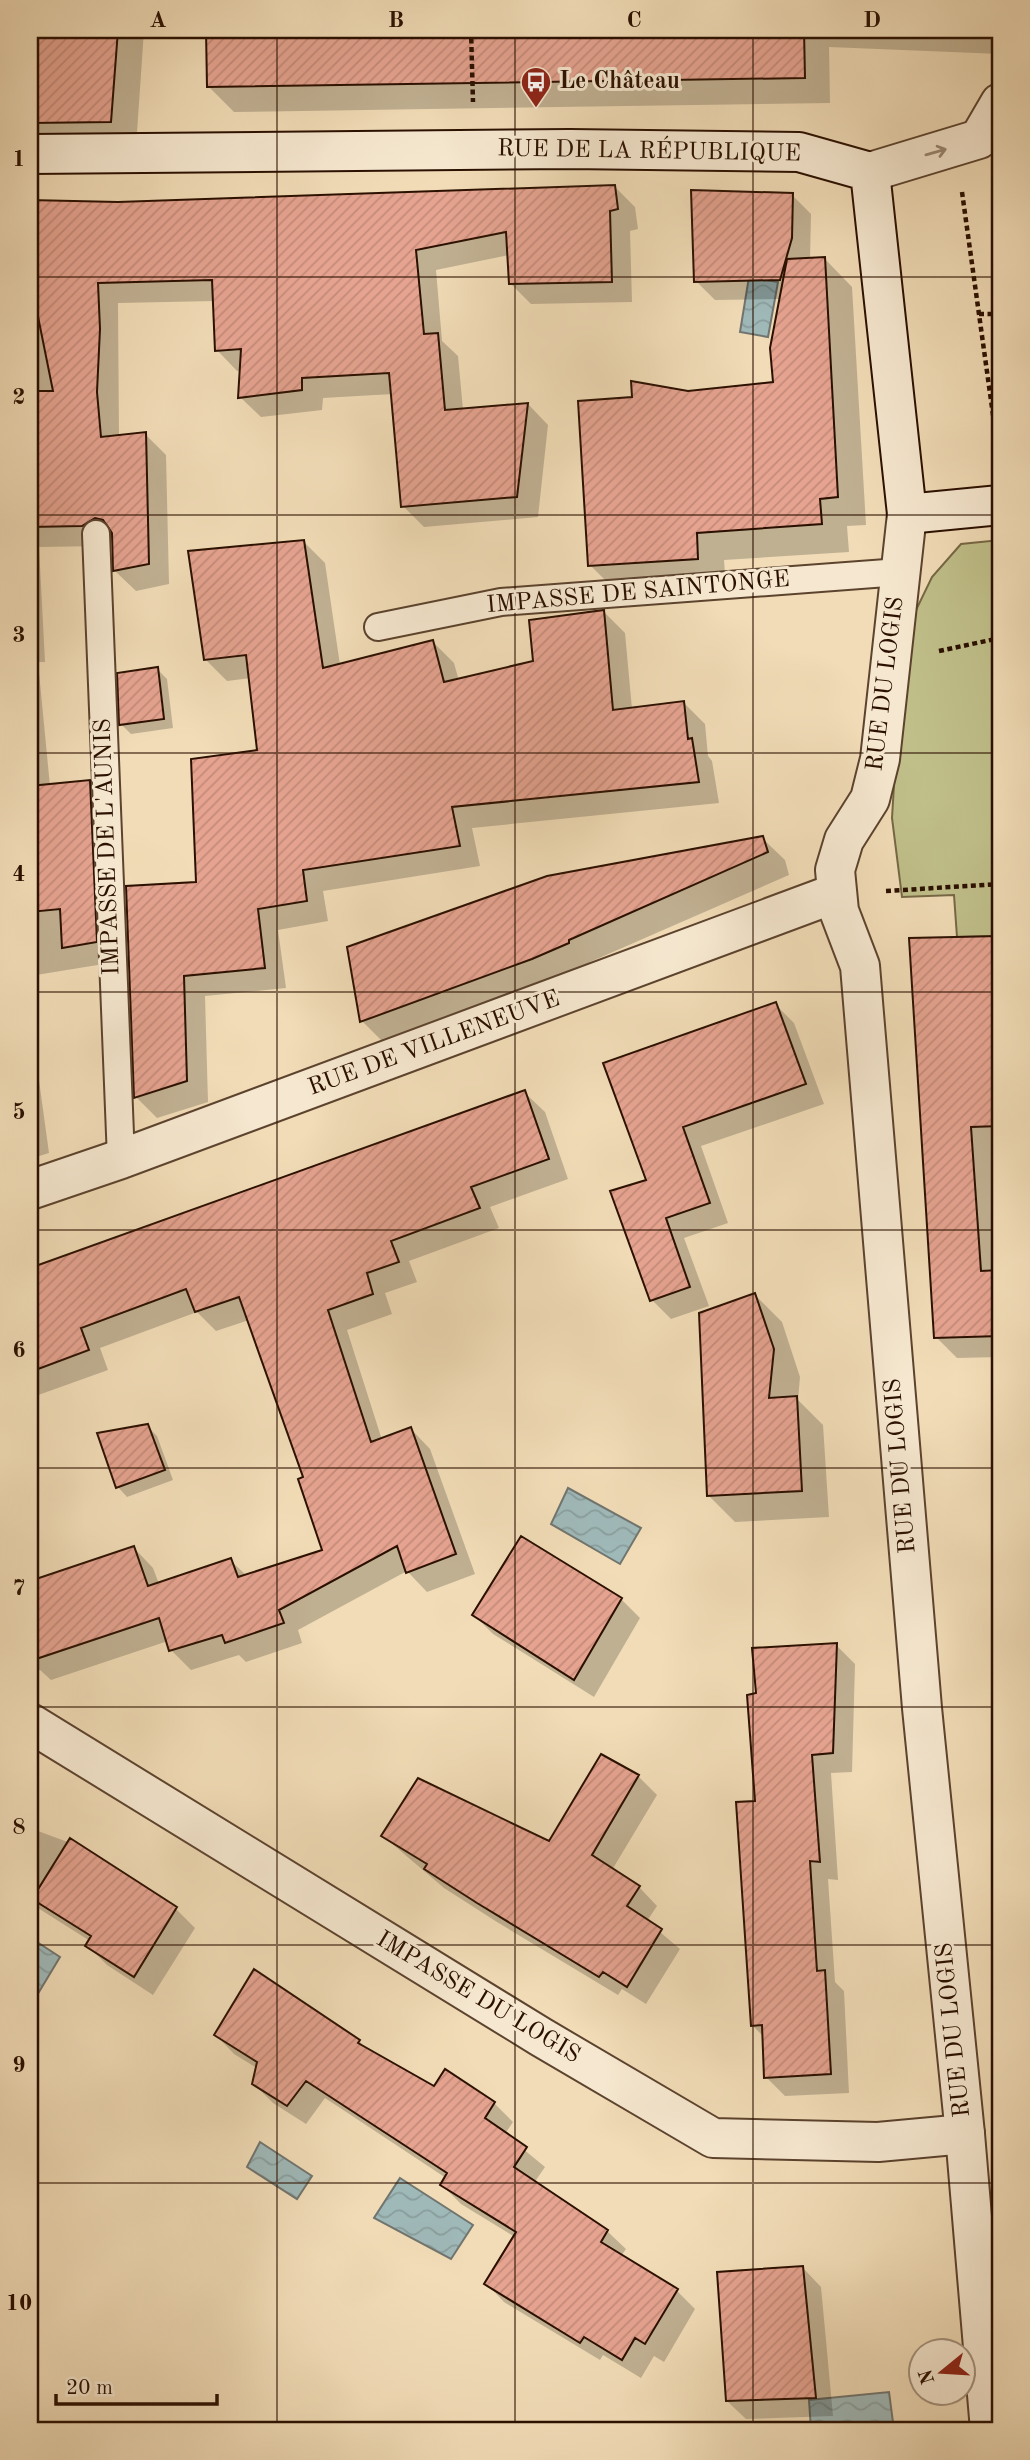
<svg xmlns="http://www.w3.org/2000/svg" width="1030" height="2460" font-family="'Old Standard TT',serif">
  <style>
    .green { fill: #c0bf8a; stroke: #766845; stroke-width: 2 }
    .water { fill: url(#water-waves); stroke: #71756f; stroke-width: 2 }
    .shadow { fill: #0003 }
    .building { fill: url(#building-hatch); stroke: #2b1000; stroke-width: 2 }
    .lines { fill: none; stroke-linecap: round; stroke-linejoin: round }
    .service-casing { stroke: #5c432e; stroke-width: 30 }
    .minor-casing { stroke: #5c432e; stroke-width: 42 }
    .tertiary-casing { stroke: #5c432e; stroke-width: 42 }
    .secondary-casing { stroke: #2b1000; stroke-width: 42 }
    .path { stroke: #2b1000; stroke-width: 4.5; stroke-dasharray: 5 3.5; stroke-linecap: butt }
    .service { stroke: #f6e8d0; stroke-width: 26 }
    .minor { stroke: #f6e8d0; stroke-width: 38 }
    .tertiary { stroke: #f6e8d0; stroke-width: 38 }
    .secondary { stroke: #f6e8d0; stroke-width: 38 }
    .oneway { stroke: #9b8772 }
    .grid { fill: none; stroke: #2b1000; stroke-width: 2; stroke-opacity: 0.55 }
    .labels { text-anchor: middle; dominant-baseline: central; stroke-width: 6; stroke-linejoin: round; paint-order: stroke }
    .poi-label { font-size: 24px; font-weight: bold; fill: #2b1000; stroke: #f6e8d0; text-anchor: start }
    .street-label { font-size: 24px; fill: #2b1000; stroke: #f6e8d0 }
    .neatline { fill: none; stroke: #2b1000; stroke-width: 2.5 }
    .grid-label { font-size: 23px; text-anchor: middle; font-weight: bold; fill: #2b1000 }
  </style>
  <defs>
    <pattern id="water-waves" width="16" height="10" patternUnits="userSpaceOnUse" patternTransform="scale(1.75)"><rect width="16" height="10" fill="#9fb9b9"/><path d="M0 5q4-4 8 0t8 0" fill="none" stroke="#899e9d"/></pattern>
    <pattern id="building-hatch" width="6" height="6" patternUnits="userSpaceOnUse" patternTransform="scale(1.75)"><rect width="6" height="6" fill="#e5a390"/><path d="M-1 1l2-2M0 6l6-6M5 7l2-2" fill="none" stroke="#c58b7a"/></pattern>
  </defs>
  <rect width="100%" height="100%" fill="#f1dcb7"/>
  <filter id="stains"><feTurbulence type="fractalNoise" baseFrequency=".00286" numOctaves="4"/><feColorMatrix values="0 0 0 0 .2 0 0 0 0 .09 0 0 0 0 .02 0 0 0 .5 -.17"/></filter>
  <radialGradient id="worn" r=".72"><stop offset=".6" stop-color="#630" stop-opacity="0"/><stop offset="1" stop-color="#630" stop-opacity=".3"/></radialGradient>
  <path class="green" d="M 1000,540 L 1000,936 L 957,937 L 954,895 L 902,897 L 892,818 L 901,670 L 916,610 L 932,577 L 961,544 Z"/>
  <path class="water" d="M 749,277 L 778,282 L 768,337 L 740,332 Z
    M 568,1488 L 641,1528 L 620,1564 L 551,1524 Z
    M 34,1940 L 60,1957 L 30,2007 L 30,1942 Z
    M 260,2142 L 312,2176 L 297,2199 L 247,2167 Z
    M 400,2178 L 473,2225 L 451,2259 L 374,2218 Z
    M 889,2392 L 894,2430 L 811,2430 L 809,2400 Z"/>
  <path class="shadow" d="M 30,30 L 144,30 L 136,147 L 30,148 Z
    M 208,30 L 1000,30 L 1000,54 L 829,47 L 830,103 L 234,112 L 208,86 Z
    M 614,186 L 635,207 L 638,229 L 630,231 L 632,302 L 531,304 L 511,284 L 509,255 L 436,270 L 442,341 L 458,356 L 463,410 L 528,404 L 548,425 L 538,517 L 424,527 L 403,506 L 393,394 L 323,398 L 322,410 L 261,417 L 240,397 L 242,370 L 237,371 L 217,350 L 215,301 L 118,303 L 119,437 L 145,434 L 166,455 L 169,584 L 136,591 L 115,571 L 114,540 L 104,546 L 39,547 L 45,662 L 38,662 L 50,786 L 89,781 L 110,802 L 116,962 L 30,976 L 37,1066 L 49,1153 L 30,1159 L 30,201 L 118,204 Z
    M 792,195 L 811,214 L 810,259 L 824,258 L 852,287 L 866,525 L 847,526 L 849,552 L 724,560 L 726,587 L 618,593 L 590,565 L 775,384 L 781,299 L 715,300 L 696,281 Z
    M 304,542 L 325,563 L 340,665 L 433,642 L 454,663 L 459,681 L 535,662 L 604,612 L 625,633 L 632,709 L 684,703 L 705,724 L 708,756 L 712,761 L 719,803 L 472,828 L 480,866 L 323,891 L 328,921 L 278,930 L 286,988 L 205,996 L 208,1102 L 157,1118 L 136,1097 L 198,884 L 259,751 L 251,678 L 227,681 L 206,660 Z
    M 157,669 L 167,679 L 173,728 L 131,734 L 121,724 Z
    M 762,838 L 785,860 L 789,875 L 590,962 L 590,965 L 384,1043 L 362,1021 Z
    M 1000,938 L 1000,1147 L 991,1148 L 1000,1272 L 1000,1357 L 957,1358 L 936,1337 L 911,940 Z
    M 775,1004 L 794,1023 L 824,1104 L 701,1146 L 728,1223 L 684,1238 L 709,1306 L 671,1319 L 652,1300 L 648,1181 L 605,1064 Z
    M 525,1093 L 545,1112 L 568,1179 L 490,1207 L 499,1228 L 409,1261 L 417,1282 L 385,1293 L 392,1314 L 347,1330 L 382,1440 L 411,1429 L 430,1449 L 475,1574 L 427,1592 L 407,1571 L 298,1630 L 302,1643 L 246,1662 L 239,1655 L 191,1670 L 171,1650 L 168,1641 L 51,1680 L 40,1670 L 30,1674 L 30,1583 L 134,1548 L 153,1568 L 159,1584 L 230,1560 L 247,1576 L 324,1551 L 305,1478 L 249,1320 L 216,1331 L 197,1312 L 100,1348 L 108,1370 L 30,1398 L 30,1271 Z
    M 755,1295 L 782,1322 L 800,1377 L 798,1400 L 823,1425 L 829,1517 L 735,1522 L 708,1495 Z
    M 147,1426 L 157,1436 L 173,1480 L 127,1497 L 118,1487 Z
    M 621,1599 L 640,1618 L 594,1697 L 493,1634 L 474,1615 Z
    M 836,1645 L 855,1664 L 852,1772 L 831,1773 L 838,1880 L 828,1879 L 835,1982 L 844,1991 L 849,2093 L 785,2096 L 766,2077 L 764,2037 L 752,2025 L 758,1695 Z
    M 638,1776 L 657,1795 L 612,1870 L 639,1887 L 657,1906 L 647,1921 L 680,1949 L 646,2004 L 622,1989 L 618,1995 L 497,1922 L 444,1888 L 383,1836 L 550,1843 Z
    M 30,1828 L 81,1847 L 176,1909 L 195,1928 L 153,1995 L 107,1965 L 88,1946 L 90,1941 L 30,1903 Z
    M 216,2035 L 359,2041 L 370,2052 L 435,2088 L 494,2103 L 513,2122 L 505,2134 L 545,2167 L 534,2183 L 607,2231 L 626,2249 L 621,2256 L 677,2291 L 695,2309 L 664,2362 L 654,2356 L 641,2378 L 603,2355 L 600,2360 L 504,2302 L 486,2283 L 515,2237 L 461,2204 L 442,2185 L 446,2178 L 325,2098 L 306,2124 L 273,2103 L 254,2084 L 257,2068 L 234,2054 Z
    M 803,2268 L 821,2287 L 833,2416 L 746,2419 L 727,2401 Z"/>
  <path class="building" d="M 30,30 L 118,30 L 111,122 L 30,123 Z
    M 206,30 L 804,30 L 805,78 L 207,87 Z
    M 615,185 L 618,209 L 610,211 L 612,282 L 509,284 L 506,232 L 416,250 L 424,334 L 438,333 L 445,410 L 528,403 L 517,497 L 401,507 L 389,373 L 302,378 L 302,390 L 238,398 L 241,349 L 215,351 L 212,280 L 98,283 L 100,329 L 97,392 L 101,437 L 146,432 L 149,564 L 113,571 L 112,533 L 103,520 L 95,518 L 82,526 L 30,527 L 30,391 L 53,391 L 30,277 L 30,200 L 118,202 Z
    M 691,190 L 793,193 L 792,238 L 780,280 L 694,282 Z
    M 825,257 L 838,497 L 820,499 L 822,524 L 697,533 L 698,559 L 588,566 L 578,401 L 632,397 L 631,381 L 688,391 L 773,382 L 770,348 L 787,259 Z
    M 304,540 L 323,668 L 433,640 L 444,682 L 533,661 L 529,620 L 604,610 L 613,710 L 684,701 L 688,739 L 692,738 L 699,782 L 452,807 L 460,846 L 303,870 L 307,901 L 258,909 L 265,968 L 184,976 L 187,1081 L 134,1098 L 126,886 L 196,882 L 191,759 L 257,750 L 246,655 L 204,660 L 188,551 Z
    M 158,667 L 164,719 L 119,725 L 117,673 Z
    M 90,780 L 97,942 L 62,948 L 60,909 L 30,912 L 30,786 Z
    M 763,836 L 768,852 L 569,940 L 569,943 L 532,959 L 360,1022 L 347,947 L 547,876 Z
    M 1000,936 L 1000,1126 L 971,1127 L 981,1271 L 1000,1270 L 1000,1336 L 934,1338 L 909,938 Z
    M 776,1002 L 806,1084 L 683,1127 L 710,1203 L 666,1218 L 690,1287 L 650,1301 L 610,1191 L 646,1180 L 603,1063 Z
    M 525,1090 L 549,1159 L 471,1187 L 480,1208 L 391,1241 L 399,1262 L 367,1273 L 373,1294 L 328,1310 L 371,1442 L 411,1427 L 456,1554 L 406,1573 L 397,1546 L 279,1610 L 284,1623 L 225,1643 L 222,1635 L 169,1651 L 159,1618 L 30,1661 L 30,1581 L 134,1546 L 148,1586 L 231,1558 L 238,1577 L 322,1550 L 298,1479 L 303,1477 L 239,1297 L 195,1312 L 186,1289 L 81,1328 L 89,1350 L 30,1372 L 30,1268 Z
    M 755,1293 L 774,1349 L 769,1398 L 797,1396 L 802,1491 L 707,1496 L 699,1313 Z
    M 148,1424 L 165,1470 L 116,1488 L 97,1433 Z
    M 521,1536 L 622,1598 L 574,1680 L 472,1615 Z
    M 837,1643 L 833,1753 L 812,1755 L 820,1862 L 810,1861 L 817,1971 L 825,1970 L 831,2074 L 764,2078 L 762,2025 L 751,2026 L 736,1802 L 755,1801 L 747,1695 L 756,1693 L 752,1648 Z
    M 601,1754 L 639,1775 L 592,1855 L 640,1886 L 627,1906 L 662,1929 L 627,1987 L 603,1972 L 599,1977 L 477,1903 L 424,1869 L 427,1864 L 381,1836 L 418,1778 L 549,1841 Z
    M 70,1838 L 177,1907 L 134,1977 L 85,1946 L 91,1936 L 32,1899 Z
    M 254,1969 L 360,2040 L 358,2043 L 434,2086 L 445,2069 L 495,2102 L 485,2118 L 527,2147 L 514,2167 L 608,2230 L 601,2242 L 678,2289 L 645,2344 L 635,2338 L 622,2360 L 584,2337 L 580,2343 L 484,2284 L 516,2232 L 440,2185 L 447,2173 L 306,2081 L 287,2106 L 252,2084 L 257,2062 L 214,2035 Z
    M 803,2266 L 816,2398 L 726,2401 L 717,2272 Z"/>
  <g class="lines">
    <g class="service-casing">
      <path id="service" d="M 96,534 L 121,1159
        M 378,627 L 501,602 L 900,572"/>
    </g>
    <g class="minor-casing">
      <path id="minor" d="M 30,1190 L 121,1159 L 836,893
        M 30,1723 L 541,2037 L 713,2138 L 878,2142 L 965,2134"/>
    </g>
    <g class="tertiary-casing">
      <path id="tertiary" d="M 870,172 L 979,139 L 1000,103
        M 907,514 L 880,759 L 870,799 L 844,840 L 835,870 L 839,911 L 860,966 L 922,1708 L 965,2134 L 990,2430"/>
    </g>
    <g class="secondary-casing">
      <path id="secondary" d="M 30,154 L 570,149 L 799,152 L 870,172 L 907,514 L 1000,505"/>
    </g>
    <path class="path" d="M 471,30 L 473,102
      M 962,192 L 999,458
      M 979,314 L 1000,314
      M 939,651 L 1000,638
      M 886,891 L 1000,884"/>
    <use href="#service" class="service"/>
    <use href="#minor" class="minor"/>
    <use href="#tertiary" class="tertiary"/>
    <use href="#secondary" class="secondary"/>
  </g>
  <defs><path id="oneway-shaft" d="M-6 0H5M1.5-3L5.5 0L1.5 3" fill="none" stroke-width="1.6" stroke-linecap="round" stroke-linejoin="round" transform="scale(1.75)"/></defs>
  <use class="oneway" href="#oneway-shaft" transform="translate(936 152) rotate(-16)"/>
  <path class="grid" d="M 277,30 L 277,2430M 515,30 L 515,2430M 753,30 L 753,2430M 30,277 L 1000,277M 30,515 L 1000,515M 30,753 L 1000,753M 30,992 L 1000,992M 30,1230 L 1000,1230M 30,1468 L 1000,1468M 30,1707 L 1000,1707M 30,1945 L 1000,1945M 30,2183 L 1000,2183"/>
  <defs>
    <g id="bus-pin" transform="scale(1.575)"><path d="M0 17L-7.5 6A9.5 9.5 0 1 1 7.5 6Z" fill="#8f2418" stroke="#f6e8d0"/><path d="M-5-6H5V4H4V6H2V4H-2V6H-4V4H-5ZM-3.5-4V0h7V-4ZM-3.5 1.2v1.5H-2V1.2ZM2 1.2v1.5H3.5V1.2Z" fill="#fff"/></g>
  </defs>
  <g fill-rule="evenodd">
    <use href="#bus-pin" x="536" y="82"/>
  </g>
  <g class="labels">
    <g class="poi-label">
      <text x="559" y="82">Le Château</text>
    </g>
    <g class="street-label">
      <text transform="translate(649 152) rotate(1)">RUE DE LA RÉPUBLIQUE</text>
      <text transform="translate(638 593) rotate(-5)">IMPASSE DE SAINTONGE</text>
      <text transform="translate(886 684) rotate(-83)">RUE DU LOGIS</text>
      <text transform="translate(108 847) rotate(-92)">IMPASSE DE L'AUNIS</text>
      <text transform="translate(434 1044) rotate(-20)">RUE DE VILLENEUVE</text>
      <text transform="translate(901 1466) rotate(-95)">RUE DU LOGIS</text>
      <text transform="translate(478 1998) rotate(31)">IMPASSE DU LOGIS</text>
      <text transform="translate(954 2030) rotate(-96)">RUE DU LOGIS</text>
    </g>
  </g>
  <rect width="1030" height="2460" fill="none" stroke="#f1dcb7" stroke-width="77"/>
  <g transform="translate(942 2372) rotate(252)"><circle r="33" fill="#f6e8d0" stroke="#a5927d" stroke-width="2"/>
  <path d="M0-5L12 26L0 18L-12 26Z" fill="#8f2418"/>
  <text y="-10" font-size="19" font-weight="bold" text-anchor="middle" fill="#2b1000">N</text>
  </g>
  <path d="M56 2394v10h161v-10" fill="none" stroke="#2b1000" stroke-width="3.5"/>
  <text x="66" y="2394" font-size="21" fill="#2b1000" stroke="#f6e8d0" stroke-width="5" paint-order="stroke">20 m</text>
  <rect x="38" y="38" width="954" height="2384" class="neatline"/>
  <g class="grid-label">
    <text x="158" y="27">A</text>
    <text x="396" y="27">B</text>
    <text x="634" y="27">C</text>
    <text x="872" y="27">D</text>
    <text x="19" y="166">1</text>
    <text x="19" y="404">2</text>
    <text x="19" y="642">3</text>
    <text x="19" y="881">4</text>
    <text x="19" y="1119">5</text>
    <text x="19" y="1357">6</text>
    <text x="19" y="1595">7</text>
    <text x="19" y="1834">8</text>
    <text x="19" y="2072">9</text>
    <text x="19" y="2310">10</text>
  </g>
  <rect width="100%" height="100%" filter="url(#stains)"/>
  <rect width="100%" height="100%" fill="url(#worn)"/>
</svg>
